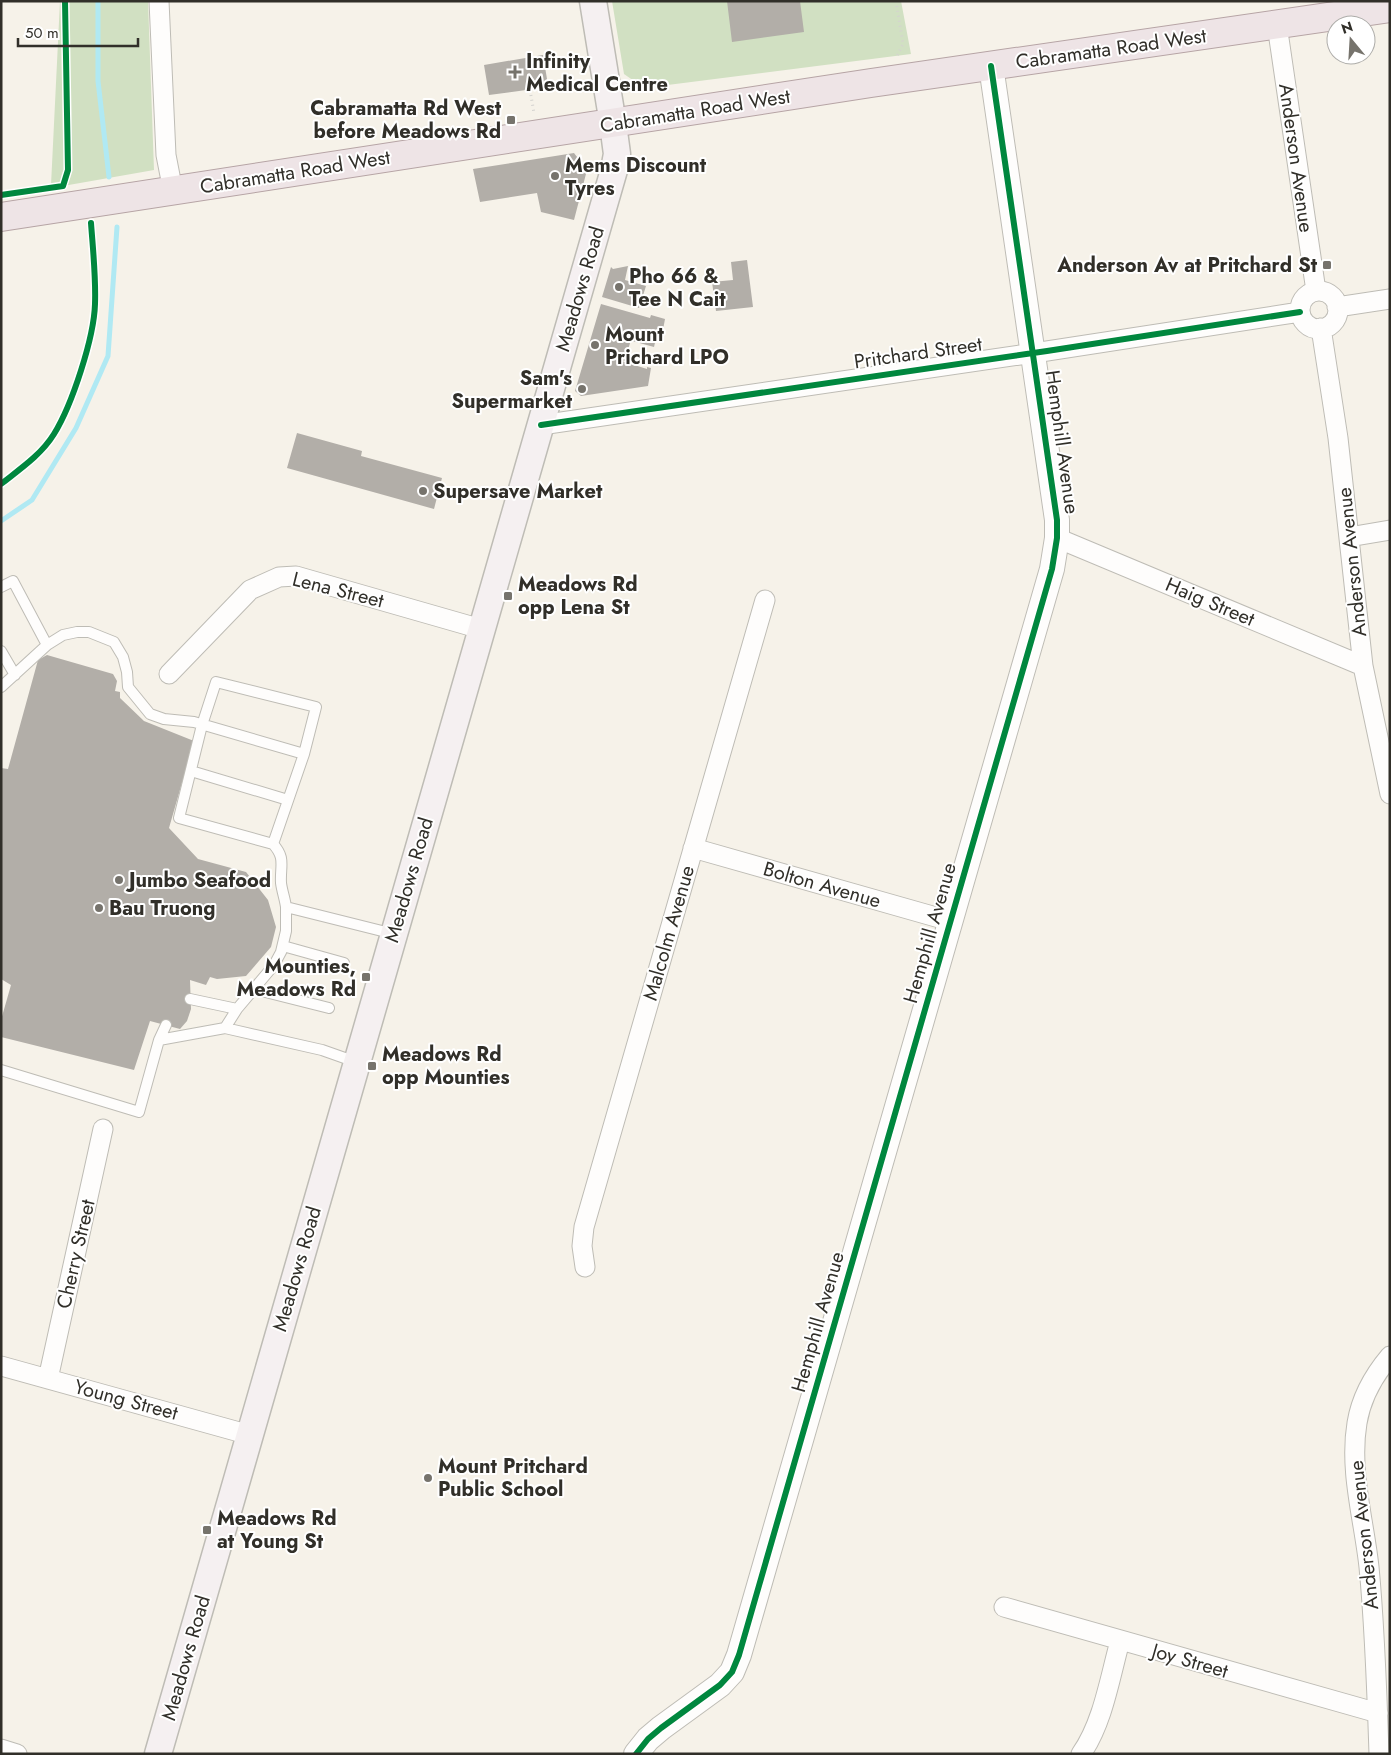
<svg xmlns="http://www.w3.org/2000/svg" width="1391" height="1755" font-family="Jost,sans-serif">
  <style>
    .green { fill: #d1e0c2 }
    .lines { fill: none; stroke-linecap: round; stroke-linejoin: round }
    .stream { stroke: #b0e9f3; stroke-width: 5 }
    .building { fill: #b2aea8 }
    .service-casing { stroke: #bebcb5; stroke-width: 12 }
    .minor-casing { stroke: #bebcb5; stroke-width: 21 }
    .tertiary-casing { stroke: #bebcb5; stroke-width: 26 }
    .secondary-casing { stroke: #bebcb5; stroke-width: 29 }
    .primary-casing { stroke: #b6a4a5; stroke-width: 30 }
    .path { stroke: #d4d3cf; stroke-width: 3; stroke-dasharray: 1 4; stroke-linecap: butt }
    .service { stroke: #fefdfc; stroke-width: 10 }
    .minor { stroke: #fefdfc; stroke-width: 19 }
    .tertiary { stroke: #fefdfc; stroke-width: 24 }
    .secondary { stroke: #f5f0f1; stroke-width: 26 }
    .primary { stroke: #eee4e6; stroke-width: 28 }
    .cycleway-casing { stroke: #fff; stroke-width: 9 }
    .cycleway { stroke: #00873e; stroke-width: 6 }
    .poi-dot { fill: #76736c; stroke: #fff; stroke-width: 2 }
    .labels { text-anchor: middle; dominant-baseline: central; stroke-width: 4; stroke-linejoin: round; paint-order: stroke }
    .street-label { font-size: 20px; fill: #312f29; stroke: #fff }
    .poi-label { font-size: 20px; font-weight: bold; fill: #312f29; stroke: #fff; text-anchor: start }
  </style>
  <rect width="100%" height="100%" fill="#f6f2e9"/>
  <path class="green" d="M 60,1 L 148,1 L 154,170 L 63,186 L 51,185 Z
    M 612,1 L 901,1 L 911,54 L 644,88 L 624,74 Z"/>
  <g class="lines">
    <path class="stream" d="M 98,1 L 98,81 L 109,177
      M 1,521 L 32,500 L 76,428 L 108,356 L 117,227"/>
  </g>
  <path class="building" d="M 727,1 L 800,1 L 804,32 L 732,42 Z
    M 543,55 L 547,79 L 544,86 L 541,88 L 489,95 L 484,65 Z
    M 574,153 L 587,170 L 574,220 L 541,212 L 537,193 L 480,202 L 473,169 Z
    M 747,260 L 753,307 L 716,311 L 712,282 L 733,280 L 731,262 Z
    M 628,266 L 625,280 L 646,286 L 639,308 L 602,297 L 611,267 L 613,269 Z
    M 601,304 L 650,318 L 651,315 L 665,319 L 662,335 L 657,334 L 654,347 L 625,339 L 624,341 L 630,343 L 625,361 L 609,356 L 609,357 L 647,369 L 647,367 L 651,368 L 648,386 L 581,396 L 575,391 Z
    M 297,433 L 362,451 L 361,456 L 442,478 L 434,509 L 287,468 Z
    M 47,655 L 113,674 L 117,681 L 115,691 L 120,692 L 120,698 L 144,721 L 194,741 L 169,828 L 198,859 L 246,872 L 268,900 L 276,927 L 271,947 L 246,976 L 217,979 L 210,977 L 206,985 L 190,980 L 191,1009 L 187,1021 L 180,1029 L 150,1021 L 134,1070 L 1,1037 L 1,1020 L 11,985 L 1,979 L 1,768 L 8,769 L 38,660 Z"/>
  <g class="lines">
    <g class="service-casing">
      <path id="service" d="M 1,587 L 13,581 L 47,645
        M 1,651 L 15,675
        M 1,687 L 47,645 L 63,635 L 77,632 L 89,632 L 114,642 L 123,657 L 127,672 L 128,687 L 150,714 L 164,719 L 194,722 L 304,754 L 273,844 C 286,858 280,866 281,883 C 282,891 285,899 286,907 L 394,934
        M 191,771 L 288,800
        M 273,844 L 179,818 L 202,725 L 216,682 L 316,707 L 304,754
        M 283,946 L 344,963
        M 254,989 L 329,1008
        M 190,999 L 237,1009
        M 225,1028 L 237,1009 L 274,965 L 281,952 L 286,931 L 286,907
        M 159,1040 L 166,1025
        M 1,1070 L 139,1112 L 159,1040 L 225,1028 L 322,1050 L 356,1062"/>
    </g>
    <g class="minor-casing">
      <path id="minor" d="M 159,1 L 166,155 L 173,191
        M 1277,25 L 1316,291
        M1300 310a19 19 0 1 1 38 0a19 19 0 1 1-38 0Z
        M 1337,307 L 1390,299
        M 1321,328 L 1338,438 L 1363,666 L 1390,794
        M 541,425 L 1047,351 L 1300,312
        M 1349,537 L 1390,530
        M 1057,538 L 1363,666
        M 169,674 L 250,590 L 279,577 L 296,576 L 481,629
        M 693,848 L 950,921
        M 585,1267 L 582,1246 L 584,1227 L 765,600
        M 1,1366 L 250,1435
        M 48,1379 L 103,1129
        M 1004,1607 L 1378,1713
        M 1,1749 L 17,1754
        M 1081,1754 C 1103,1723 1110,1677 1120,1641
        M 1379,1754 C 1377,1692 1375,1629 1369,1567 C 1364,1520 1349,1471 1357,1423 C 1361,1398 1374,1375 1390,1356"/>
    </g>
    <g class="tertiary-casing">
      <path id="tertiary" d="M 636,1754 L 648,1739 L 661,1728 L 720,1685 L 732,1672 L 739,1655 L 1052,569 L 1057,538 L 1057,520 L 991,66"/>
    </g>
    <g class="secondary-casing">
      <path id="secondary" d="M 158,1754 L 614,170 L 617,154 L 613,124 L 593,1"/>
    </g>
    <g class="primary-casing">
      <path id="primary" d="M 1,217 L 871,83 L 1390,8"/>
    </g>
    <path class="path" d="M 896,1 L 903,44 L 896,58
      M 530,90 L 534,113"/>
    <use href="#service" class="service"/>
    <use href="#minor" class="minor"/>
    <use href="#tertiary" class="tertiary"/>
    <use href="#secondary" class="secondary"/>
    <use href="#primary" class="primary"/>
    <g class="cycleway-casing">
      <path id="cycleway" d="M 1,195 L 63,186 L 68,170 L 65,1
        M 541,425 L 1047,351 L 1300,312
        M 1,484 C 20,469 41,455 54,434 C 72,405 94,338 95,304 C 96,277 93,250 91,223
        M 636,1754 L 648,1739 L 661,1728 L 720,1685 L 732,1672 L 739,1655 L 1052,569 L 1057,538 L 1057,520 L 991,66"/>
    </g>
    <use href="#cycleway" class="cycleway"/>
  </g>
  <g class="poi-dot">
    <path d="M512.5 64.5h5v5h5v5h-5v5h-5v-5h-5v-5h5z"/>
    <rect x="506" y="115" width="10" height="10" rx="2.5"/>
    <circle cx="555" cy="176" r="5"/>
    <rect x="1322" y="260" width="10" height="10" rx="2.5"/>
    <circle cx="619" cy="287" r="5"/>
    <circle cx="595" cy="345" r="5"/>
    <circle cx="582" cy="389" r="5"/>
    <circle cx="423" cy="491" r="5"/>
    <rect x="503" y="591" width="10" height="10" rx="2.5"/>
    <circle cx="119" cy="880" r="5"/>
    <circle cx="99" cy="908" r="5"/>
    <rect x="361" y="972" width="10" height="10" rx="2.5"/>
    <rect x="367" y="1061" width="10" height="10" rx="2.5"/>
    <circle cx="428" cy="1478" r="5"/>
    <rect x="202" y="1525" width="10" height="10" rx="2.5"/>
  </g>
  <g class="labels">
    <g class="street-label">
      <text transform="translate(1111 49) rotate(-8)">Cabramatta Road West</text>
      <text transform="translate(695 111) rotate(-9)">Cabramatta Road West</text>
      <text transform="translate(1296 158) rotate(82)">Anderson Avenue</text>
      <text transform="translate(295 172) rotate(-9)">Cabramatta Road West</text>
      <text transform="translate(580 289) rotate(-74)">Meadows Road</text>
      <text transform="translate(918 353) rotate(-8)">Pritchard Street</text>
      <text transform="translate(1062 442) rotate(82)">Hemphill Avenue</text>
      <text transform="translate(1352 562) rotate(-96)">Anderson Avenue</text>
      <text transform="translate(338 590) rotate(14)">Lena Street</text>
      <text transform="translate(1210 602) rotate(23)">Haig Street</text>
      <text transform="translate(409 880) rotate(-74)">Meadows Road</text>
      <text transform="translate(822 885) rotate(16)">Bolton Avenue</text>
      <text transform="translate(669 933) rotate(-74)">Malcolm Avenue</text>
      <text transform="translate(930 933) rotate(-74)">Hemphill Avenue</text>
      <text transform="translate(76 1254) rotate(-77)">Cherry Street</text>
      <text transform="translate(297 1269) rotate(-74)">Meadows Road</text>
      <text transform="translate(818 1322) rotate(-74)">Hemphill Avenue</text>
      <text transform="translate(126 1400) rotate(15)">Young Street</text>
      <text transform="translate(1364 1535) rotate(-96)">Anderson Avenue</text>
      <text transform="translate(186 1658) rotate(-74)">Meadows Road</text>
      <text transform="translate(1190 1661) rotate(16)">Joy Street</text>
    </g>
    <g class="poi-label">
      <text x="526" y="61">Infinity<tspan x="526" dy="23">Medical Centre</tspan></text>
      <text x="501" y="108" text-anchor="end">Cabramatta Rd West<tspan x="501" dy="23">before Meadows Rd</tspan></text>
      <text x="565" y="165">Mems Discount<tspan x="565" dy="23">Tyres</tspan></text>
      <text x="1317" y="265" text-anchor="end">Anderson Av at Pritchard St</text>
      <text x="629" y="276">Pho 66 &amp;<tspan x="629" dy="23">Tee N Cait</tspan></text>
      <text x="605" y="334">Mount<tspan x="605" dy="23">Prichard LPO</tspan></text>
      <text x="572" y="378" text-anchor="end">Sam's<tspan x="572" dy="23">Supermarket</tspan></text>
      <text x="433" y="491">Supersave Market</text>
      <text x="518" y="584">Meadows Rd<tspan x="518" dy="23">opp Lena St</tspan></text>
      <text x="129" y="880">Jumbo Seafood</text>
      <text x="109" y="908">Bau Truong</text>
      <text x="356" y="966" text-anchor="end">Mounties,<tspan x="356" dy="23">Meadows Rd</tspan></text>
      <text x="382" y="1054">Meadows Rd<tspan x="382" dy="23">opp Mounties</tspan></text>
      <text x="438" y="1466">Mount Pritchard<tspan x="438" dy="23">Public School</tspan></text>
      <text x="217" y="1518">Meadows Rd<tspan x="217" dy="23">at Young St</tspan></text>
    </g>
  </g>
  <rect width="1391" height="1755" fill="none" stroke="#312f29" stroke-width="5"/>
  <g transform="translate(1351 40) rotate(342)"><circle r="24" fill="#ffffff" stroke="#adaca9"/>
  <path d="M0-4L9 19L0 12L-9 19Z" fill="#76736c"/>
  <text y="-8" font-size="14" font-weight="bold" text-anchor="middle" fill="#312f29">N</text>
  </g>
  <path d="M18 38v8h120v-8" fill="none" stroke="#312f29" stroke-width="2.5"/>
  <text x="25" y="38" font-size="15" fill="#312f29" stroke="#ffffff" stroke-width="4" paint-order="stroke">50 m</text>
</svg>
